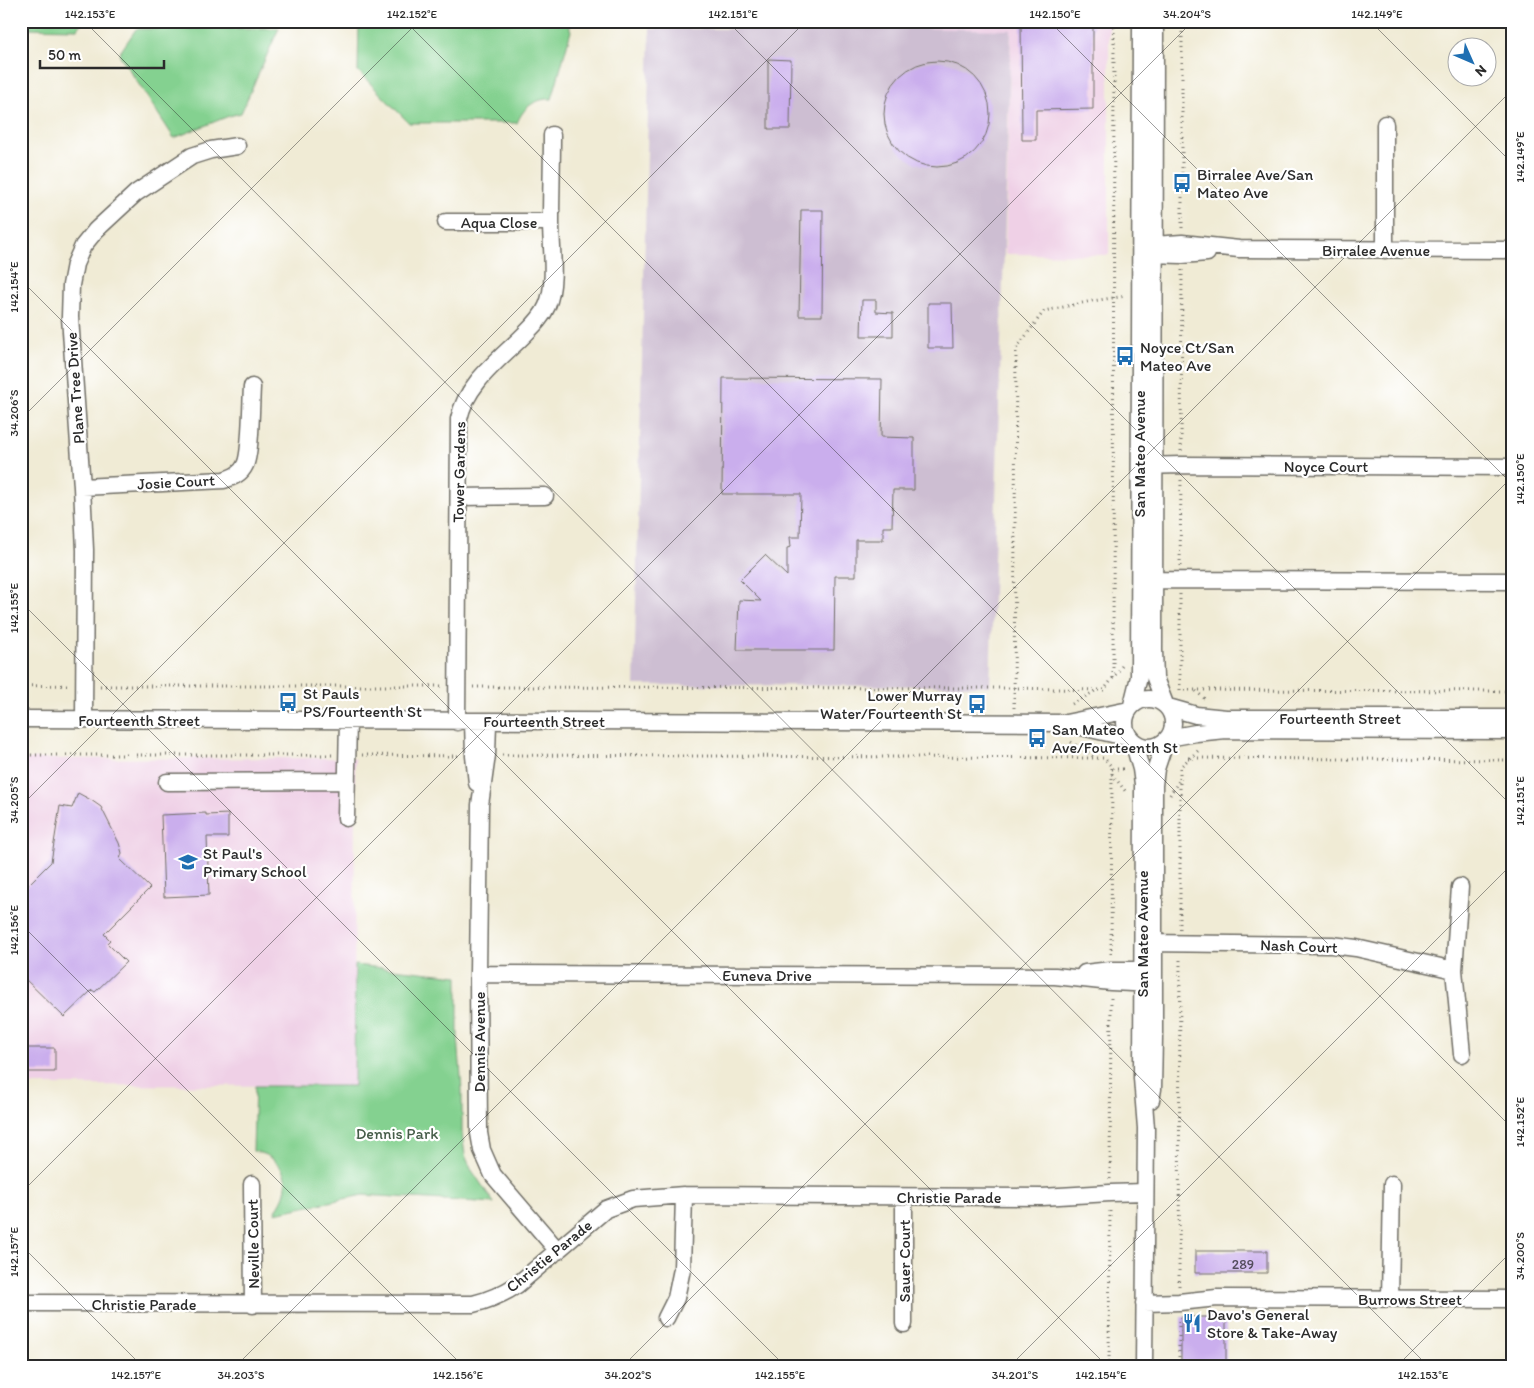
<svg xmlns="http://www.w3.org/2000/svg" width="1534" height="1388" font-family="Itim,sans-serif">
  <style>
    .built { fill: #efd0e6 }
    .industrial { fill: #cdbed2 }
    .green { fill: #84d190; stroke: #587e5e }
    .building { fill: #caaeed }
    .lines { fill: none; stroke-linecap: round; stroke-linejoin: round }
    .minor-casing { stroke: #706e66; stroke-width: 19 }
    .path { stroke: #706e66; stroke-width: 3; stroke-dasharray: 1 4; stroke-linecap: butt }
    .minor { stroke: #fff; stroke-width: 16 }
    .ticks { fill: none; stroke: #2b2b2b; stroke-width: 1; stroke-opacity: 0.45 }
    .labels { text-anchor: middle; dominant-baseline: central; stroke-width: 4.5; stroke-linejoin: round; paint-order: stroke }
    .number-label { font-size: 14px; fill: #534c5c }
    .poi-label { font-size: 16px; fill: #2b2b2b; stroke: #fff; text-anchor: start }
    .street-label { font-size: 16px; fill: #2b2b2b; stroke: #fff }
    .park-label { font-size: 16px; fill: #465d49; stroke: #fff }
    .neatline { fill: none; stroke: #2b2b2b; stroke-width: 2 }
    .ticks-label { font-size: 12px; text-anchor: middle; fill: #2b2b2b }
  </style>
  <rect width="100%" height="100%" fill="#fff"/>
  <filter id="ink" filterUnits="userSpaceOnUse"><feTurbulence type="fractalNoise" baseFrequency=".02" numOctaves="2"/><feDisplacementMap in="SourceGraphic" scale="10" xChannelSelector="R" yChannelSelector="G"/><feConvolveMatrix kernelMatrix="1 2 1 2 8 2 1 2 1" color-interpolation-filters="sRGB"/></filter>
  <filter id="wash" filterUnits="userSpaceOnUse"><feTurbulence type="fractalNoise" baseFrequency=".0096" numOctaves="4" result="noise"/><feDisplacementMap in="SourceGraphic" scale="20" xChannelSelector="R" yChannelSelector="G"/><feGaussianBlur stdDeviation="1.12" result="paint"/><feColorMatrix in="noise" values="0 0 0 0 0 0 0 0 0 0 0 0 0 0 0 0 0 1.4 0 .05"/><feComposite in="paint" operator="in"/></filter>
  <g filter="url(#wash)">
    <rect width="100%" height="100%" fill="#f0ebd5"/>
    <path class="built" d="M 909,21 L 1109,21 L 1109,255 L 1005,254 L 1011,31 L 909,28 Z
      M 355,758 L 354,1086 L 21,1085 L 21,759 Z"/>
    <path class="industrial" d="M 909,28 L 1011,30 L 990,686 L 634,685 L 650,29 Z"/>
    <path class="green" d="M 21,21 L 83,21 L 77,29 L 21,28 Z
      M 359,21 L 567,21 L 571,31 L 552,99 C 535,98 523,108 517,123 L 409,123 L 358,71 Z
      M 279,28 L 241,113 L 229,116 L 174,138 L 119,54 L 136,29 Z
      M 355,965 L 458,976 L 458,1037 L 462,1090 L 462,1133 L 465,1155 L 471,1169 L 494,1203 L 363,1195 L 275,1213 C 277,1208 281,1203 283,1198 C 293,1175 276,1155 253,1151 L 255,1086 L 354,1086 Z"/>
    <g id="blocks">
      <path class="building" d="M 1021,21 L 1093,21 L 1093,109 L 1036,110 L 1036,140 L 1022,140 Z
        M 768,59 L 791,60 L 790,129 L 768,129 Z
        M884 114a53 53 0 1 1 106 0a53 53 0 1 1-106 0Z
        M 801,210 L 823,210 L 822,316 L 799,316 Z
        M 862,300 L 876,300 L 876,312 L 893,313 L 893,336 L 861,336 Z
        M 928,303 L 952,303 L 953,348 L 928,348 Z
        M 723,378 L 882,379 L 881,437 L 914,438 L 914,490 L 893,490 L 892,527 L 883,527 L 883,540 L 856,540 L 856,576 L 835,576 L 834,650 L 737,650 L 739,600 L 761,601 L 740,580 L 765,555 L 787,576 L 787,548 L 791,547 L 790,537 L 800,537 L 801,494 L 722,494 Z
        M 78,793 L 91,800 L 101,807 L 119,843 L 122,853 L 120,859 L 150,888 L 104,934 L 110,940 L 107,943 L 126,962 L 95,992 L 92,990 L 64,1017 L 21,975 L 21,892 L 51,862 L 60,806 L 72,808 Z
        M 206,813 L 206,815 L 228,814 L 228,837 L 207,837 L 209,895 L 164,897 L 161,815 Z
        M 21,1048 L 55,1048 L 55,1072 L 21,1072 Z
        M 1195,1251 L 1267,1251 L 1267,1273 L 1195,1273 Z
        M 1181,1317 L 1226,1317 L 1226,1367 L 1181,1367 Z"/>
    </g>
  </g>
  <g filter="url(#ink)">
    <use href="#blocks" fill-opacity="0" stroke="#706e66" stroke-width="1"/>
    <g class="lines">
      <g class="minor-casing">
        <path id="minor" d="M 1155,21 L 1154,650 L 1155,678 L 1165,704
          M 446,222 L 551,222
          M 1146,249 L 1154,245 L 1182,243 L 1239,249 L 1513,250
          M 1385,250 L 1385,124
          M 1149,254 L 1182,255 L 1207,253
          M 1143,466 L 1181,465 L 1513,467
          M 82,487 L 224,480 C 233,477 241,474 245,465 C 251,454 251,402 252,387
          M 459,497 L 545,496
          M 1143,580 L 1513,581
          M1125 723a24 24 0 1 1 48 0a24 24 0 1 1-48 0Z
          M 1132,705 L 1139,677 L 1141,21
          M 1168,707 L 1196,715 L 1226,718 L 1513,718
          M 21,719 L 1066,723 L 1129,710
          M 84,719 L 85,550 L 82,487 L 70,317 L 71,285 L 75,264 L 83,246 L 96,230 L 136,193 L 192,156 L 211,150 L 237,146
          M 473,721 L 474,756 L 477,783
          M 457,722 L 459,419 C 466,384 499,360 523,336 C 532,327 542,318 547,306 C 557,283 551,248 551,223 C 551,194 552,165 552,135
          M 488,722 L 487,755 L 480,805 L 478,974 L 479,1133 L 482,1150 L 493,1175 L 558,1251
          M 1073,725 L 1130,738
          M 1168,738 L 1196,733 L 1225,730 L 1513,731
          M 1133,741 L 1141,769 L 1143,784 L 1142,1078 L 1146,1128 L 1144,1367
          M 167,782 L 346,781
          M 346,818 L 348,720
          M 1460,887 L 1454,970 L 1462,1054
          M 1144,943 L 1332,945 L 1356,948 L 1454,970
          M 1085,973 L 1111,970 L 1153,970
          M 478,974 L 1055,976 L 1111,982 L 1154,984
          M 1151,1100 L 1153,1089 L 1154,1037 L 1154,785 L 1156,769 L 1165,742
          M 252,1184 L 253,1305
          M 904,1197 L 904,1324
          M 1390,1299 L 1392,1184
          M 21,1303 L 473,1304 C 490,1300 503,1294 517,1285 L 606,1209 L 633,1199 L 684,1195 L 1042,1197 L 1110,1193 L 1145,1192
          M 1144,1303 L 1179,1302 L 1217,1298 L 1513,1299
          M 666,1318 L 676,1298 L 682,1269 L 684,1195"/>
      </g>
      <path class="path" d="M 1182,228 L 1182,21
        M 1181,451 L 1182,269
        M 1180,566 L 1181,479
        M 1180,594 L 1180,690 L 1513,691
        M 1113,678 L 1114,21
        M 21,686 L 69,685
        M 100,686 L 442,686
        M 473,687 L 1014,688 L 1097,690 L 1104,690 L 1122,666
        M 1196,691 L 1206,700
        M 1072,704 L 1097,690
        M 1014,708 L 1016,349 L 1044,311 L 1092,301 L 1126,296
        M 1071,742 L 1096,758
        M 21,755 L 333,755
        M 362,755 L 458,756
        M 502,755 L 1104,758 L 1112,767 L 1112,774 L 1111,956
        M 1188,758 L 1513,760
        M 1112,769 L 1124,769
        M 1112,774 L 1126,792
        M 1170,795 L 1180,779
        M 1180,929 L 1180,767 L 1200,749
        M 1110,1179 L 1111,997
        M 1179,1286 L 1180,957
        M 1109,1367 L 1110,1207
        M 1179,1367 L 1179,1317"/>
      <use href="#minor" class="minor"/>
    </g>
  </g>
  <path class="ticks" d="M 84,21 L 1429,1367M 405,21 L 1513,1129M 727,21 L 1513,807M 1049,21 L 1513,485M 1370,21 L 1513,164M 21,32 L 32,21M 21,280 L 1108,1367M 21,419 L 419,21M 21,602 L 786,1367M 21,806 L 806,21M 21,924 L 464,1367M 21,1193 L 1193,21M 21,1245 L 143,1367M 235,1367 L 1513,89M 622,1367 L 1513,476M 1009,1367 L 1513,863M 1396,1367 L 1513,1250"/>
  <defs>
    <g id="bus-bare" transform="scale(1.5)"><path d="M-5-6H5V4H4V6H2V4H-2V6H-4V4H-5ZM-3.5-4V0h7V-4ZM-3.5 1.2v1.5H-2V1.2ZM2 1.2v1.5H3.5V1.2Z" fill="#1f6fb2" stroke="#fff" stroke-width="2.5" paint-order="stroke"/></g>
    <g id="school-bare" transform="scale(1.5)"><path d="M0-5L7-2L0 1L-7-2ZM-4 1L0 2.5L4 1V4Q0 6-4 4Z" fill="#1f6fb2" stroke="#fff" stroke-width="2.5" paint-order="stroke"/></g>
    <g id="restaurant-bare" transform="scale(1.5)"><path d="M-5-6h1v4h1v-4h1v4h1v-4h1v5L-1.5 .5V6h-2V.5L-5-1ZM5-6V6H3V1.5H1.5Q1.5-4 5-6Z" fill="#1f6fb2" stroke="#fff" stroke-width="2.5" paint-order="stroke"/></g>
  </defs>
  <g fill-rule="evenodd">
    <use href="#bus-bare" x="1182" y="183"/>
    <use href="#bus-bare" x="1125" y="356"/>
    <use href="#bus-bare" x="288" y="702"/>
    <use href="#bus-bare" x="977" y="704"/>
    <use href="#bus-bare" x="1037" y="738"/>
    <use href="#school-bare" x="188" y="862"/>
    <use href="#restaurant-bare" x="1192" y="1323"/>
  </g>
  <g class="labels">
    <g class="number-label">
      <text x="1243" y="1264">289</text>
    </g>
    <g class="poi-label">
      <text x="1197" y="174">Birralee Ave/San<tspan x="1197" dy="18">Mateo Ave</tspan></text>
      <text x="1140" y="347">Noyce Ct/San<tspan x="1140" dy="18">Mateo Ave</tspan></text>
      <text x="303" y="693">St Pauls<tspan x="303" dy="18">PS/Fourteenth St</tspan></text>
      <text x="962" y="695" text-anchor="end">Lower Murray<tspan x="962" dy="18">Water/Fourteenth St</tspan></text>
      <text x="1052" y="729">San Mateo<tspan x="1052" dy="18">Ave/Fourteenth St</tspan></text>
      <text x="203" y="853">St Paul's<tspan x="203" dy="18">Primary School</tspan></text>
      <text x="1207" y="1314">Davo's General<tspan x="1207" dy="18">Store &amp; Take-Away</tspan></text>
    </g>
    <g class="street-label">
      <text x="499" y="222">Aqua Close</text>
      <text x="1376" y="250">Birralee Avenue</text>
      <text transform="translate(75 388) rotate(-94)">Plane Tree Drive</text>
      <text transform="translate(1139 454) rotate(-90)">San Mateo Avenue</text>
      <text x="1326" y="466">Noyce Court</text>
      <text transform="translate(459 472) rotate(-89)">Tower Gardens</text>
      <text transform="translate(176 482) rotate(-3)">Josie Court</text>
      <text x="1340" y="718">Fourteenth Street</text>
      <text x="139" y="720">Fourteenth Street</text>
      <text x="544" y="721">Fourteenth Street</text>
      <text transform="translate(1142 934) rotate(-90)">San Mateo Avenue</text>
      <text transform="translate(1299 946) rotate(2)">Nash Court</text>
      <text x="767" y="975">Euneva Drive</text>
      <text transform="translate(479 1042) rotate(-90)">Dennis Avenue</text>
      <text x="949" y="1197">Christie Parade</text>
      <text transform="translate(253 1244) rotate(-91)">Neville Court</text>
      <text transform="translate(549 1256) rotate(-39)">Christie Parade</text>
      <text transform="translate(904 1261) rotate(-90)">Sauer Court</text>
      <text x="1410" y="1299">Burrows Street</text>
      <text x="144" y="1304">Christie Parade</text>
    </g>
    <g class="park-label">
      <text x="397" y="1133">Dennis Park</text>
    </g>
  </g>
  <rect width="1534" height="1388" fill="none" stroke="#fff" stroke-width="55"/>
  <g transform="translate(1472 62) rotate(135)"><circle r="24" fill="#ffffff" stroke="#aaaaaa"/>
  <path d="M0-4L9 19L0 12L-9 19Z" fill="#1f6fb2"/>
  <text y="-8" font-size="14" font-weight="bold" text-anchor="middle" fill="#2b2b2b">N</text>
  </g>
  <path d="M40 60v8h124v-8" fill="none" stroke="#2b2b2b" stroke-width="2.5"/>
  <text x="48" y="60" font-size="15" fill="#2b2b2b" stroke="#ffffff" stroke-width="4" paint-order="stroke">50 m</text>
  <rect x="28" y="28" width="1478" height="1332" class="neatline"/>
  <g class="ticks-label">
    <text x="90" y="18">142.153°E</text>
    <text x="412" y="18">142.152°E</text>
    <text x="733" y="18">142.151°E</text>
    <text x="1055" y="18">142.150°E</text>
    <text x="1187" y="18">34.204°S</text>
    <text x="1377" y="18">142.149°E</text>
    <text transform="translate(1520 157) rotate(-90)" y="4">142.149°E</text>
    <text transform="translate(14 287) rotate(-90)" y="4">142.154°E</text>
    <text transform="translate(14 413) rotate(-90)" y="4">34.206°S</text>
    <text transform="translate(1520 479) rotate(-90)" y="4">142.150°E</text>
    <text transform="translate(14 608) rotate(-90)" y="4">142.155°E</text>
    <text transform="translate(14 800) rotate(-90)" y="4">34.205°S</text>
    <text transform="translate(1520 801) rotate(-90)" y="4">142.151°E</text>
    <text transform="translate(14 930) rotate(-90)" y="4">142.156°E</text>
    <text transform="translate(1520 1122) rotate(-90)" y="4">142.152°E</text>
    <text transform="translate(14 1252) rotate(-90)" y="4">142.157°E</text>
    <text transform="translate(1520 1256) rotate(-90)" y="4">34.200°S</text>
    <text x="136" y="1379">142.157°E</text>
    <text x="241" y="1379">34.203°S</text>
    <text x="458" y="1379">142.156°E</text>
    <text x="628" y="1379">34.202°S</text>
    <text x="780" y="1379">142.155°E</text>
    <text x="1015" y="1379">34.201°S</text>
    <text x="1101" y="1379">142.154°E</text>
    <text x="1423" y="1379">142.153°E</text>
  </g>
</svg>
